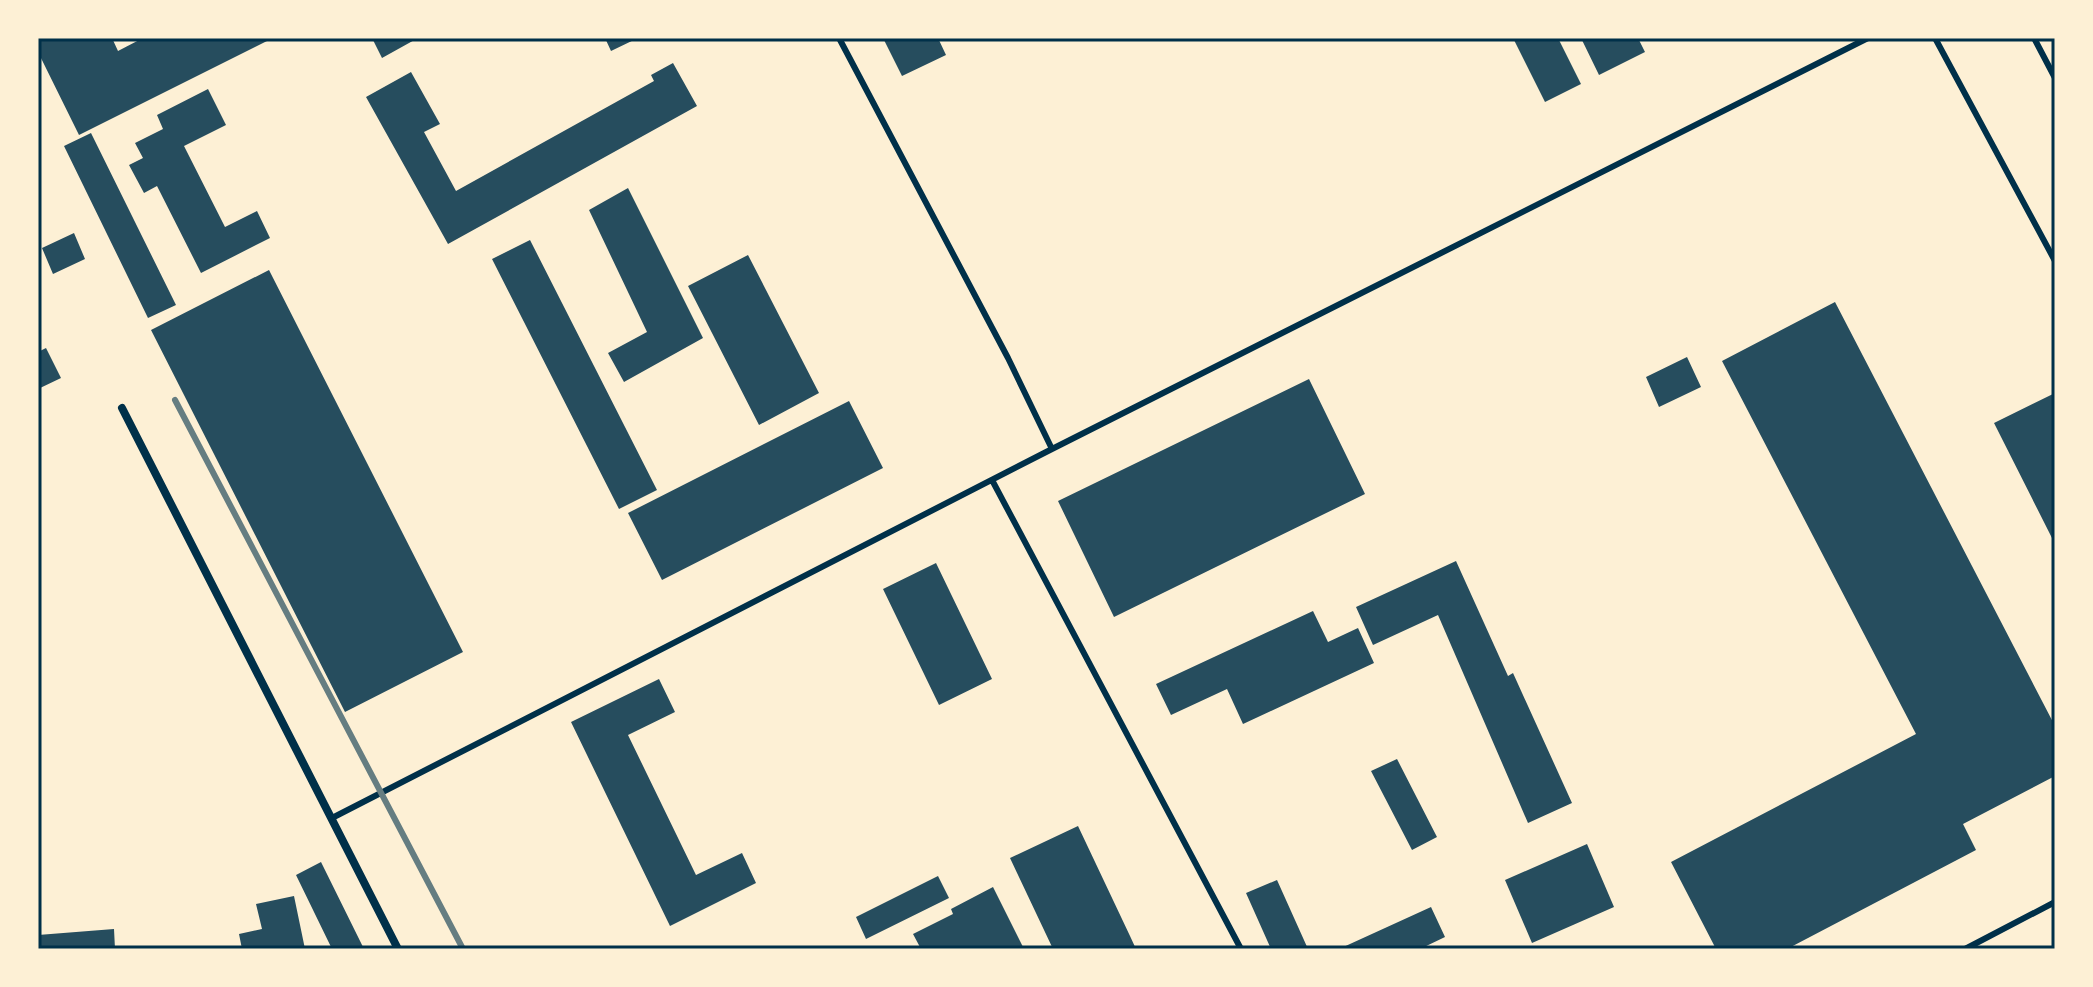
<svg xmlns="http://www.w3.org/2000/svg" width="2093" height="987" font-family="'PT Sans',sans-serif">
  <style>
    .building { fill: #264d5e }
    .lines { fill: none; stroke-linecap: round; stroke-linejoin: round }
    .service { stroke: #003049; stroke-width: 6 }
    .minor { stroke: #003049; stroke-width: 8 }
    .rail { stroke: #657d81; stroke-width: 6 }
    .neatline { fill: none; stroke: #003049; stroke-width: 3 }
  </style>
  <rect width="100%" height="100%" fill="#fdf0d5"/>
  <path class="building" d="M 38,38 L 112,38 L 118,51 L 143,38 L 273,38 L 79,135 L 38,52 Z
    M 372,38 L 418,38 L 382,58 Z
    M 605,38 L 638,38 L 611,51 Z
    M 883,38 L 938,38 L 946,55 L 902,76 Z
    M 1513,38 L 1558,38 L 1581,84 L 1545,102 Z
    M 1581,38 L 1638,38 L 1645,52 L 1599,75 Z
    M 673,63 L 697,106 L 448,244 L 366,97 L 411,72 L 440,124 L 424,132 L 456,191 L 654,81 L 651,75 Z
    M 208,89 L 226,125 L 184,146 L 225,227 L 257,211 L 270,238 L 201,273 L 157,186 L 144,193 L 129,165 L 143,158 L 135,143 L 163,129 L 157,115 Z
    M 91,133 L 176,305 L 148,318 L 64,146 Z
    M 628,188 L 703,338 L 624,382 L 608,353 L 647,332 L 589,210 Z
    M 74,233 L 85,259 L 53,274 L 42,248 Z
    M 530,240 L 657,490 L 619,509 L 492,259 Z
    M 748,255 L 819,393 L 759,425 L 688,286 Z
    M 269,270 L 463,652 L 345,712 L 151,330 Z
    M 1835,302 L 2055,726 L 2055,776 L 1963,824 L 1976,850 L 1787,949 L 1716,949 L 1671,862 L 1916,734 L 1722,361 Z
    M 46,348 L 61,378 L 38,389 L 38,352 Z
    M 1687,357 L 1701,387 L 1659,407 L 1646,377 Z
    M 1309,379 L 1365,494 L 1114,617 L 1058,501 Z
    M 2055,393 L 2055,544 L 1994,423 Z
    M 849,401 L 883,468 L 662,580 L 628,513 Z
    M 1456,561 L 1508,676 L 1513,673 L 1572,803 L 1528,823 L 1438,615 L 1373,645 L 1356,607 Z
    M 936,563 L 992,679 L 939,705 L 883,589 Z
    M 1313,611 L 1328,642 L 1358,628 L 1374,663 L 1243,724 L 1227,689 L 1171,715 L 1156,684 Z
    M 659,679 L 675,712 L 628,735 L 696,875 L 742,853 L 756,883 L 670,926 L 571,722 Z
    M 1397,759 L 1437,837 L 1412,850 L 1371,771 Z
    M 1078,826 L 1130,936 L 1136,949 L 1053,949 L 1010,858 Z
    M 1587,844 L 1614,907 L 1532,943 L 1505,880 Z
    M 321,862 L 364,949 L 332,949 L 296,875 Z
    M 938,876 L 949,898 L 866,939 L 856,917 Z
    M 1277,880 L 1308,949 L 1271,949 L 1246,893 Z
    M 993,887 L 1024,949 L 921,949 L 913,934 L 953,914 L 951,909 Z
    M 294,896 L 305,949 L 242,949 L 239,934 L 262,929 L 256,904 Z
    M 1431,907 L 1445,937 L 1420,949 L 1339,949 Z
    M 114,929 L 115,949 L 38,949 L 38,935 Z"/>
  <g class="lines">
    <path class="service" d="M 839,38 L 1008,358 L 1052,449
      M 1935,38 L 2055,261
      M 2034,38 L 2055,78
      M 992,480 L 1241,949
      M 332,818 L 1052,449 L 1868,38
      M 1965,949 L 2055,902"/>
    <path class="minor" d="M 122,408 L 398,949"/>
    <path class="rail" d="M 175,400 L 463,949"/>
  </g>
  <rect width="2093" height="987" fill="none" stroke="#fdf0d5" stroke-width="80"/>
  <rect x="40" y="40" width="2013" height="907" class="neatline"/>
</svg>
